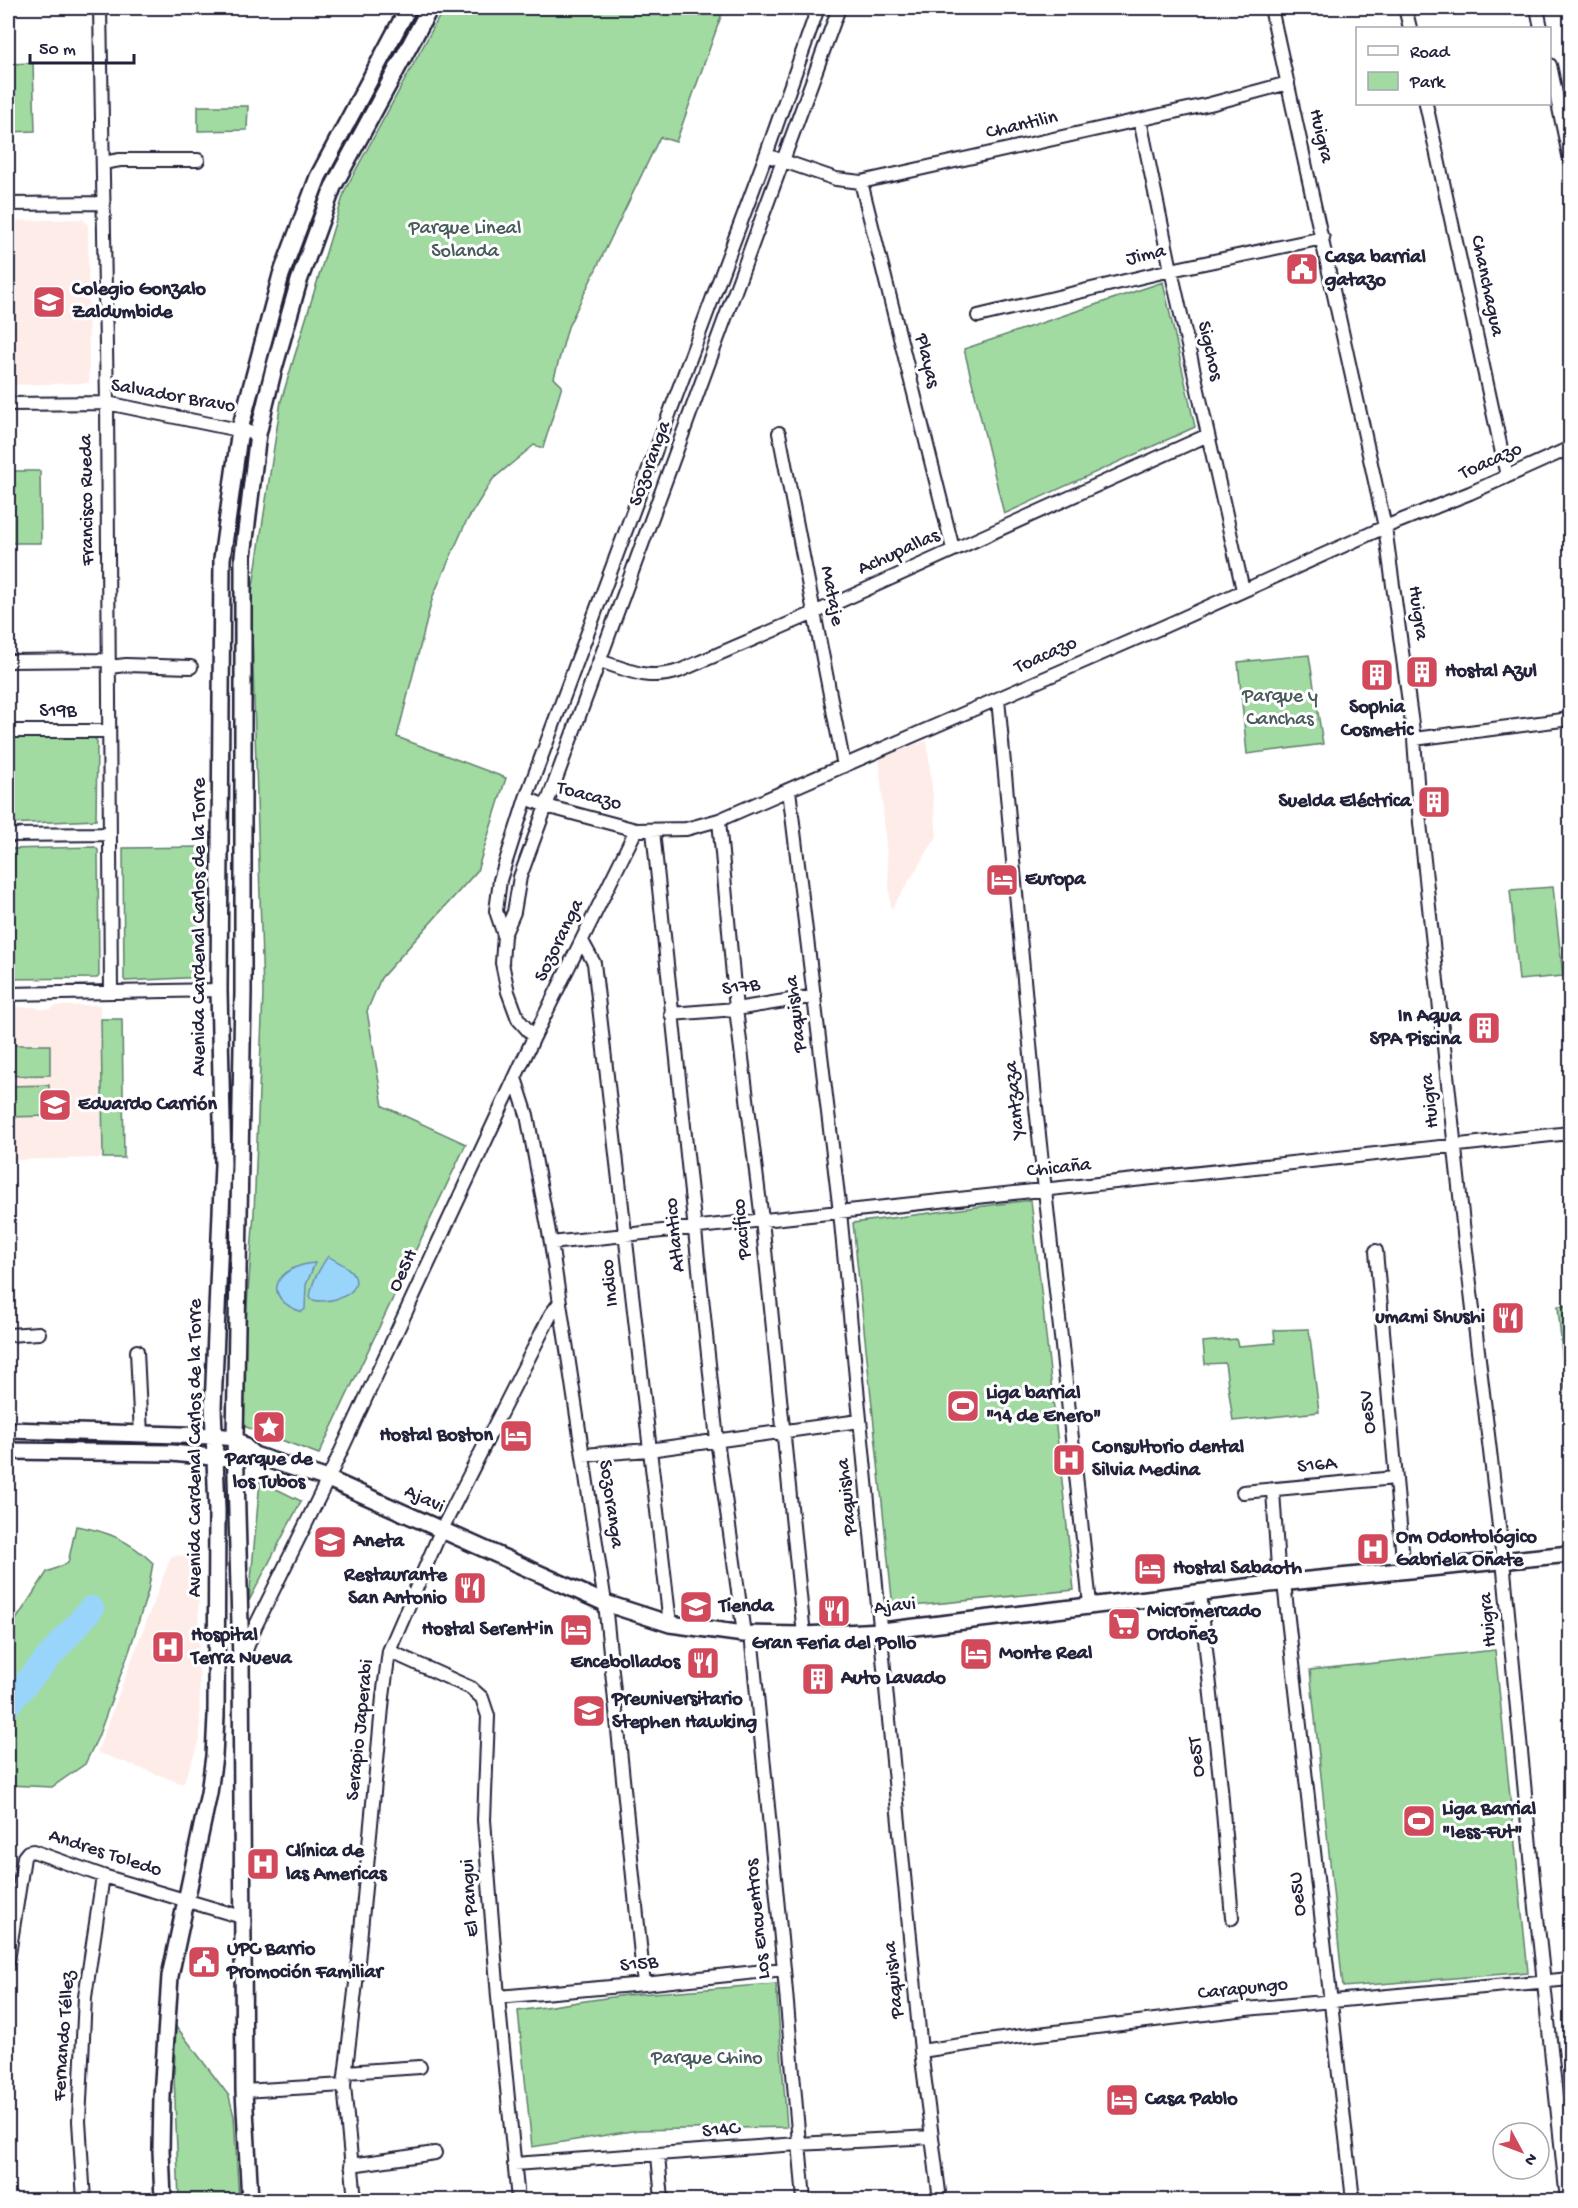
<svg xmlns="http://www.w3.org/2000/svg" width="1578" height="2208" font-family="'Gochi Hand',sans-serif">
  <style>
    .built { fill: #feece9 }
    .green { fill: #a1dba1; stroke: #627e6e; stroke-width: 1.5 }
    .water { fill: #99d5fa; stroke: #698dae; stroke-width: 1.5 }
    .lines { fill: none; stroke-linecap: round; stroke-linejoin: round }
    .river { stroke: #99d5fa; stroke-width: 26 }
    .minor-casing { stroke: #22223b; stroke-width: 16 }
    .tertiary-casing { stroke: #22223b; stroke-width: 20 }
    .minor { stroke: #fff; stroke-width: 12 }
    .tertiary { stroke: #fff; stroke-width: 15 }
    .labels { text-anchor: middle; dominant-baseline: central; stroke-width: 6; stroke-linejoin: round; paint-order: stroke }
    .street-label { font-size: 20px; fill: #22223b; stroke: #fff }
    .park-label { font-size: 20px; fill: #485a5a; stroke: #fff }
    .poi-label { font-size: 20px; font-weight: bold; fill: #22223b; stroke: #fff; text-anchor: start }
  </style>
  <rect width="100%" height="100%" fill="#fff"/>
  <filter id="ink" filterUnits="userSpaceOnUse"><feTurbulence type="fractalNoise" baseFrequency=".0167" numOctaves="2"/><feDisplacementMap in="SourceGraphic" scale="12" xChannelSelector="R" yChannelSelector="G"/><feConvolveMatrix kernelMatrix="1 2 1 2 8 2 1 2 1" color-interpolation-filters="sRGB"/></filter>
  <g filter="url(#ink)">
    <path class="built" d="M 83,219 L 88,225 L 89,383 L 8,385 L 8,221 Z
      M 927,741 L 937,836 L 891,910 L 879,756 Z
      M 100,1005 L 103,1158 L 8,1160 L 8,1007 L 35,1007 L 39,1009 L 51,1009 L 55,1006 Z
      M 198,1555 L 200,1739 L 183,1784 L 97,1752 L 171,1556 Z"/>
    <path class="green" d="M 444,8 L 724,8 L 676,142 L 660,137 L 568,327 L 554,378 L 562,386 L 543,448 L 534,445 L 493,479 L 466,522 L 433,596 L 397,737 L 506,778 L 477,871 L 381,978 L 367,1011 L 383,1106 L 466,1144 L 319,1454 L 238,1424 L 254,1213 L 263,994 L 251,600 L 281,401 L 345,190 Z
      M 33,63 L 35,131 L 8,132 L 8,64 Z
      M 198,106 L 248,106 L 247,130 L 198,131 Z
      M 1163,282 L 1195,427 L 1004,514 L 964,349 Z
      M 8,471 L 40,471 L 41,543 L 8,543 Z
      M 1309,655 L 1323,744 L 1247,754 L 1238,662 Z
      M 92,736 L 97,741 L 96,820 L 8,824 L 8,738 Z
      M 95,847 L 98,850 L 99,976 L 97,978 L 8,979 L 8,849 Z
      M 202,847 L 204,977 L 125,981 L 124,979 L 123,848 Z
      M 1553,887 L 1563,976 L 1519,980 L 1510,890 Z
      M 101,1019 L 122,1019 L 124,1158 L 103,1158 Z
      M 8,1045 L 50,1045 L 50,1075 L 8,1076 Z
      M 49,1085 L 49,1116 L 8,1117 L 8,1086 Z
      M 1031,1200 L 1074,1590 L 893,1608 L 853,1223 Z
      M 1558,1306 L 1570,1306 L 1570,1389 L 1565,1389 Z
      M 1309,1329 L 1319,1412 L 1233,1421 L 1225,1363 L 1205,1364 L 1203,1342 L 1236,1339 L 1238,1346 L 1275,1343 L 1274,1330 Z
      M 260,1481 L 301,1501 L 249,1601 Z
      M 76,1526 C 108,1531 130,1541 153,1563 L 148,1591 L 130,1649 L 98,1737 L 85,1764 L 52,1787 L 8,1785 L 8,1632 L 47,1572 L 68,1563 Z
      M 1495,1650 L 1528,1972 L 1343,1987 L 1310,1670 Z
      M 776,1984 L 787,2127 L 638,2130 L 532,2147 L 518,2011 L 626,1995 Z
      M 176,2026 L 229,2096 L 234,2116 L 239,2200 L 179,2200 L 174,2075 Z"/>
    <path class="water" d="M 328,1256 C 337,1262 350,1266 355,1277 C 362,1297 323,1305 310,1299 C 311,1282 319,1270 328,1256 Z
      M 315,1263 L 306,1285 L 305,1309 L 302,1312 C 259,1297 276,1266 315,1263 Z"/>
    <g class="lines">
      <path class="river" d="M 8,1704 L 91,1609"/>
      <g class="minor-casing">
        <path id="minor" d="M 100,8 L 107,403 L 111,992
          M 1271,8 L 1385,527 L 1414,739 L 1420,823 L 1465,1242 L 1503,1560 L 1534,1889 L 1567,2200
          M 1405,8 L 1410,28
          M 1537,8 L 1541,28
          M 1550,65 L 1570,160
          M 1426,104 L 1507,476
          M 1140,120 L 1171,270 L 1243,590
          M 766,155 L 836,179 L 861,182 L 1210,104 L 1288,83
          M 103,163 L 120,160 L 198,160
          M 861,182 L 953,549
          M 8,204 L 103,203
          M 978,316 L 1171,270 L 1323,238
          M 8,404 L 107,403 L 258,434
          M 779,433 L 844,766
          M 8,661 L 109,660
          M 600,661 C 631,671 647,681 679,671 L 814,613 L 1208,435
          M 109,667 L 126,665 L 191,667
          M 998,699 L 1035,1098 L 1090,1604
          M 8,731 L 109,731
          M 1414,739 L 1570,719
          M 789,790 L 840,1212 L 921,2051 L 940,2200
          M 526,798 L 546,806 L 636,830 L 686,829 L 719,820 L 1165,626 L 1385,527 L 1470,493 L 1570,448
          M 719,820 L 736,1009 L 762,1220 L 804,1635
          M 653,831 L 717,1440 L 744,1634
          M 8,835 L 110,834
          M 504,935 L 514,912 L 520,877 L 839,8
          M 582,941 L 594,963 L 670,1624
          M 8,994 L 219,990
          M 671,1014 L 736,1009 L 815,996
          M 534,1037 L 518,1019 L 508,992 L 502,963 L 504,935 L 496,911 L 500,880 L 526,798 L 766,155 L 818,8
          M 515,1078 L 527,1115 L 551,1243 L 605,1603 L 644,1984
          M 551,1243 L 1570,1133
          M 1376,1251 L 1404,1571
          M 8,1335 L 39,1333
          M 137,1351 L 141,1435
          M 583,1455 L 649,1450 L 859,1421
          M 1273,1491 L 1279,1583
          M 1243,1492 L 1395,1478
          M 1284,1583 L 1353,2200
          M 1200,1593 L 1221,1788 L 1232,1918
          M 751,1634 L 784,1969 L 804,2200
          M 389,1651 L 471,1688 L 482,1698 L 488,1716 L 484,1820 L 498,1997 L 518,2200
          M 243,1658 L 255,1627 L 328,1479 L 534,1037 L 636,830
          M 8,1961 L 24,1857 L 28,1852 L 33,1851 L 103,1876 L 242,1917
          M 498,1997 L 644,1984 L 784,1969
          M 921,2051 L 1022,2036 L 1246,2009 L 1570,1979
          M 346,2072 L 420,2067
          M 244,2091 L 344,2085
          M 658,2155 L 662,2200
          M 514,2164 L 798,2144 L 932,2137
          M 351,2165 L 435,2153
          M 84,2200 L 79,2121 L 85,1997 L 103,1876
          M 355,2200 L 344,2085 L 356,1983 L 383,1697 L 389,1651 L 441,1531 L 551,1314 L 560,1302"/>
      </g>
      <g class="tertiary-casing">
        <path id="tertiary" d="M 8,1430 L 214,1436 L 235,1438 L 254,1455 L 328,1479 L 605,1603 L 670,1624 L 744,1634 L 804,1635 L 882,1631 L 1279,1583 L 1570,1554
          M 8,1451 L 172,1453 L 222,1458
          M 163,2200 L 161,2150 L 162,2096 L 170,1976 L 209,1793 L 214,1756 L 216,1716 L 217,1510 L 213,1407 L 223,1164 L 219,990 L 222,559 L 240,429 L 281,275 L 318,177 L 408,8
          M 250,2200 L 244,2091 L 241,1662 L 235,1438 L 243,992 L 243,556 L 258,434 L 273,372 L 299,281 L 333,187 L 430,8"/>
      </g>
      <use href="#minor" class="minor"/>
      <use href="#tertiary" class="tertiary"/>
    </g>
  </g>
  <defs>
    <g id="civic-square" transform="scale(1.725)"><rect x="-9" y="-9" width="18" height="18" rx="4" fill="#d1495b" stroke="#fff"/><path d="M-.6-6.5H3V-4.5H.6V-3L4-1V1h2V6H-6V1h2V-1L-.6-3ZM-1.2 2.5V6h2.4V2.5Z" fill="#fff"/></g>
    <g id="school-square" transform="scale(1.725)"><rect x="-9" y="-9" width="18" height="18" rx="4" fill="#d1495b" stroke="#fff"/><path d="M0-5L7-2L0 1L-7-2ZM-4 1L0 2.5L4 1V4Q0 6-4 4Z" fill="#fff"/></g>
    <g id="building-square" transform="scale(1.725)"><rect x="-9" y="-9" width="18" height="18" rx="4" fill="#d1495b" stroke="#fff"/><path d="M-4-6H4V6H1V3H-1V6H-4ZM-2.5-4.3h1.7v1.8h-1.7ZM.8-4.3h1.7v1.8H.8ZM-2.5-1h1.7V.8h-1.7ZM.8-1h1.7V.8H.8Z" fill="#fff"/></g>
    <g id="hotel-square" transform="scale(1.725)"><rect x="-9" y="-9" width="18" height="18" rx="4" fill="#d1495b" stroke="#fff"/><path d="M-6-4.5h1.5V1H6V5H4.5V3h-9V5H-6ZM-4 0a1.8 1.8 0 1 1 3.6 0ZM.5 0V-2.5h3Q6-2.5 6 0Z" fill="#fff"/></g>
    <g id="restaurant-square" transform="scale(1.725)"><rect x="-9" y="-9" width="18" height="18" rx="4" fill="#d1495b" stroke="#fff"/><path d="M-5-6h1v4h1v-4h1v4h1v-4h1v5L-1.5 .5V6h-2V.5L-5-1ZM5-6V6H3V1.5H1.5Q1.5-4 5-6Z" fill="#fff"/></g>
    <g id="stadium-square" transform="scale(1.725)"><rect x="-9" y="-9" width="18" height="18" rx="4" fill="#d1495b" stroke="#fff"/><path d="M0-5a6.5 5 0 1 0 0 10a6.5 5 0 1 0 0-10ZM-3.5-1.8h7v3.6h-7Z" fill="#fff"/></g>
    <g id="sight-square" transform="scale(1.725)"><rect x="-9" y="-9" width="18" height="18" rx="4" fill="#d1495b" stroke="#fff"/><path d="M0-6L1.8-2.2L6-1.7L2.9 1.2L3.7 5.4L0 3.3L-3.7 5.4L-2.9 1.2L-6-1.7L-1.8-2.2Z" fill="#fff"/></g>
    <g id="hospital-square" transform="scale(1.725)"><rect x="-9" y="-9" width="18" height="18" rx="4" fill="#d1495b" stroke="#fff"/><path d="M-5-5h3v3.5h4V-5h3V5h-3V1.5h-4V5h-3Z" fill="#fff"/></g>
    <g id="supermarket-square" transform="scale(1.725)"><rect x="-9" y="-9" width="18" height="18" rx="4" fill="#d1495b" stroke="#fff"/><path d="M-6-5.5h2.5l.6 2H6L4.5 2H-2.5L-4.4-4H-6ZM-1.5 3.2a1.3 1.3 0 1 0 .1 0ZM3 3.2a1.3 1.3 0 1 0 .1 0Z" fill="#fff"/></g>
  </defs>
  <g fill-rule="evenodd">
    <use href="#civic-square" x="1302" y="269"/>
    <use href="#school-square" x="49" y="302"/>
    <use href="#building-square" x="1422" y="672"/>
    <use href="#building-square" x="1377" y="675"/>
    <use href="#building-square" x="1434" y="802"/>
    <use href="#hotel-square" x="1002" y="880"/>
    <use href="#building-square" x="1484" y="1028"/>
    <use href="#school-square" x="55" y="1105"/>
    <use href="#restaurant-square" x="1508" y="1318"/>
    <use href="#stadium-square" x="963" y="1406"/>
    <use href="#sight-square" x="269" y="1427"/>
    <use href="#hotel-square" x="516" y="1436"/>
    <use href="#hospital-square" x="1069" y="1460"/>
    <use href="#school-square" x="330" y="1542"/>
    <use href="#hospital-square" x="1373" y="1549"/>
    <use href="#hotel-square" x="1150" y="1569"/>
    <use href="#restaurant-square" x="470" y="1588"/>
    <use href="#school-square" x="696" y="1607"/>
    <use href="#restaurant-square" x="834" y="1611"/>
    <use href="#supermarket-square" x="1124" y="1624"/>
    <use href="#hotel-square" x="576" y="1630"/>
    <use href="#hospital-square" x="168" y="1647"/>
    <use href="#hotel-square" x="976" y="1654"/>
    <use href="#restaurant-square" x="703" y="1663"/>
    <use href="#building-square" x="818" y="1679"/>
    <use href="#school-square" x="589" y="1711"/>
    <use href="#stadium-square" x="1419" y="1821"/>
    <use href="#hospital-square" x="263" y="1864"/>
    <use href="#civic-square" x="204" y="1962"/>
    <use href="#hotel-square" x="1122" y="2100"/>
  </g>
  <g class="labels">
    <g class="street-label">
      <text transform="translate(1022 126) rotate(-13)">Chantilin</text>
      <text transform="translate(1320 136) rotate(77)">Huigra</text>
      <text transform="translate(1146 256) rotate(-13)">Jima</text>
      <text transform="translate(1486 286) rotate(78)">Chanchagua</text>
      <text transform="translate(1209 351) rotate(77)">Sigchos</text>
      <text transform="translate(926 361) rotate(76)">Playas</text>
      <text transform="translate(173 397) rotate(10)">Salvador Bravo</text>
      <text transform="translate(1491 462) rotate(-24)">Toacazo</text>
      <text transform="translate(651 464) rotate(-70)">Sozoranga</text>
      <text transform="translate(88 500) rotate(-91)">Francisco Rueda</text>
      <text transform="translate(899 553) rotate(-24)">Achupallas</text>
      <text transform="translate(831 596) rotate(79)">Mataje</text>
      <text transform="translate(1417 613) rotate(82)">Huigra</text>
      <text transform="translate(1046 656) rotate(-24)">Toacazo</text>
      <text x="58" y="712">S19B</text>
      <text transform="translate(589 797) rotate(15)">Toacazo</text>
      <text transform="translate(200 927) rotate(-90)">Avenida Cardenal Carlos de la Torre</text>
      <text transform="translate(560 941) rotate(-64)">Sozoranga</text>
      <text transform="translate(741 988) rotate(-8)">S17B</text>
      <text transform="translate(797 1014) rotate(-97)">Paquisha</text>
      <text transform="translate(1016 1100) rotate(-96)">Yantzaza</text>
      <text transform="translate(1431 1101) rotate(-96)">Huigra</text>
      <text transform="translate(1059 1169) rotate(-6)">Chicaña</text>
      <text transform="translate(743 1229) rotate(-96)">Pacifico</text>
      <text transform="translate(676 1235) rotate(-96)">Atlantico</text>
      <text transform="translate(404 1271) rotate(-65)">Oe5H</text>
      <text transform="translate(611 1283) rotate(-96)">Indico</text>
      <text transform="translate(1369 1412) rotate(-95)">Oe5V</text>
      <text transform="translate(196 1448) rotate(-90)">Avenida Cardenal Carlos de la Torre</text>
      <text transform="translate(1317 1466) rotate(-6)">S16A</text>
      <text transform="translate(848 1497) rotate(-96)">Paquisha</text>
      <text transform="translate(424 1500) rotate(25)">Ajavi</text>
      <text transform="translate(610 1504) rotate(82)">Sozoranga</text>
      <text transform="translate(895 1607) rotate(-6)">Ajavi</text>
      <text transform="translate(1489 1620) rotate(-95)">Huigra</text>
      <text transform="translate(361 1730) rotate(-84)">Serapio Japerabi</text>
      <text transform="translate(1198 1757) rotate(-96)">Oe5T</text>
      <text transform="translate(105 1854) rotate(18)">Andres Toledo</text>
      <text transform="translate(1299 1894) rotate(-96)">Oe5U</text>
      <text transform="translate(471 1898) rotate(-94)">El Pangui</text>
      <text transform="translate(759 1919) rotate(-96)">Los Encuentros</text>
      <text transform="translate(639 1965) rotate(-6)">S15B</text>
      <text transform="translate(895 1980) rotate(-96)">Paquisha</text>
      <text transform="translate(1243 1990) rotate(-6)">Carapungo</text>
      <text transform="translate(65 2036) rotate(-86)">Fernando Téllez</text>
      <text transform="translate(721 2131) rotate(-5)">S14C</text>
    </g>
    <g class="park-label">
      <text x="465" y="229">Parque Lineal<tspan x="465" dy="23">Solanda</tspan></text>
      <text x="1280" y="697">Parque y<tspan x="1280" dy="23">Canchas</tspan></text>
      <text x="707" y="2059">Parque Chino</text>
    </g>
    <g class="poi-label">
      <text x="1325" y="258">Casa barrial<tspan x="1325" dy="23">gatazo</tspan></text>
      <text x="72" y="290">Colegio Gonzalo<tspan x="72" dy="23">Zaldumbide</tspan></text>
      <text x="1445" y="672">Hostal Azul</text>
      <text x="1377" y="708" text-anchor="middle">Sophia<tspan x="1377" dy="23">Cosmetic</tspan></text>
      <text x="1411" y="802" text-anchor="end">Suelda Eléctrica</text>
      <text x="1025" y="880">Europa</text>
      <text x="1461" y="1017" text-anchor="end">In Aqua<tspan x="1461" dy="23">SPA Piscina</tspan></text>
      <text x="78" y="1105">Eduardo Carrión</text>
      <text x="1485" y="1318" text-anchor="end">umami Shushi</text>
      <text x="986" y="1394">Liga barrial<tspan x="986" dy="23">"14 de Enero"</tspan></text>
      <text x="493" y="1436" text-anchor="end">Hostal Boston</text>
      <text x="1092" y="1448">Consultorio dental<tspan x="1092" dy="23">Silvia Medina</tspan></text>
      <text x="269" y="1460" text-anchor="middle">Parque de<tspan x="269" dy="23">los Tubos</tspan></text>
      <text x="1396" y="1538">Om Odontológico<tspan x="1396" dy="23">Gabriela Oñate</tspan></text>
      <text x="353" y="1542">Aneta</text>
      <text x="1173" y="1569">Hostal Sabaoth</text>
      <text x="447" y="1576" text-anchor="end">Restaurante<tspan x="447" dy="23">San Antonio</tspan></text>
      <text x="719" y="1607">Tienda</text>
      <text x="1147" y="1612">Micromercado<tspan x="1147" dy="23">Ordoñez</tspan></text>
      <text x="553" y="1630" text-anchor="end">Hostal Serent'in</text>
      <text x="191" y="1636">Hospital<tspan x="191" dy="23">Terra Nueva</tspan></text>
      <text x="834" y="1644" text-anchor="middle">Gran Feria del Pollo</text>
      <text x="999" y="1654">Monte Real</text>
      <text x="680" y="1663" text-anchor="end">Encebollados</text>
      <text x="841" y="1679">Auto Lavado</text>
      <text x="612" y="1700">Preuniversitario<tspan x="612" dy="23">Stephen Hawking</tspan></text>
      <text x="1442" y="1810">Liga Barrial<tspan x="1442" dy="23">"Iess-Fut"</tspan></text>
      <text x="286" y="1852">Clínica de<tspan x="286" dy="23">las Americas</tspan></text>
      <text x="227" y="1950">UPC Barrio<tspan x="227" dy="23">Promoción Familiar</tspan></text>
      <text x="1145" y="2100">Casa Pablo</text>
    </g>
  </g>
  <rect width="1578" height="2208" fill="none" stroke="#fff" stroke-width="30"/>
  <rect x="15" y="15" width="1548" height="2178" fill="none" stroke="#22223b" stroke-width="2" filter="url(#ink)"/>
  <rect x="1356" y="27" width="195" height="78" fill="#ffffff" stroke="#a7a7b1" stroke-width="1.5"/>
  <rect x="1368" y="46" width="30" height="9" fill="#ffffff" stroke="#a7a7b1" stroke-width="1.5"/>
  <text x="1410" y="57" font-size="18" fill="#22223b">Road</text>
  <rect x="1368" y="72" width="30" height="18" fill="#a1dba1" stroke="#a7a7b1" stroke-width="1.5"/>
  <text x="1410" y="87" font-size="18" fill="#22223b">Park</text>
  <g transform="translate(1521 2151) rotate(131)"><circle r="28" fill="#ffffff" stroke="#a7a7b1" stroke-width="1.5"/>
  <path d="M0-4.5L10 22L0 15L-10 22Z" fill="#d1495b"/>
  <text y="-9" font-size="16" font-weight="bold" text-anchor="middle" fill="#22223b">N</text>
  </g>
  <path d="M30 54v9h104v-9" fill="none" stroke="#22223b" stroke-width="3"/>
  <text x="39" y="54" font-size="18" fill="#22223b" stroke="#ffffff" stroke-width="4.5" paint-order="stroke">50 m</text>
</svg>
